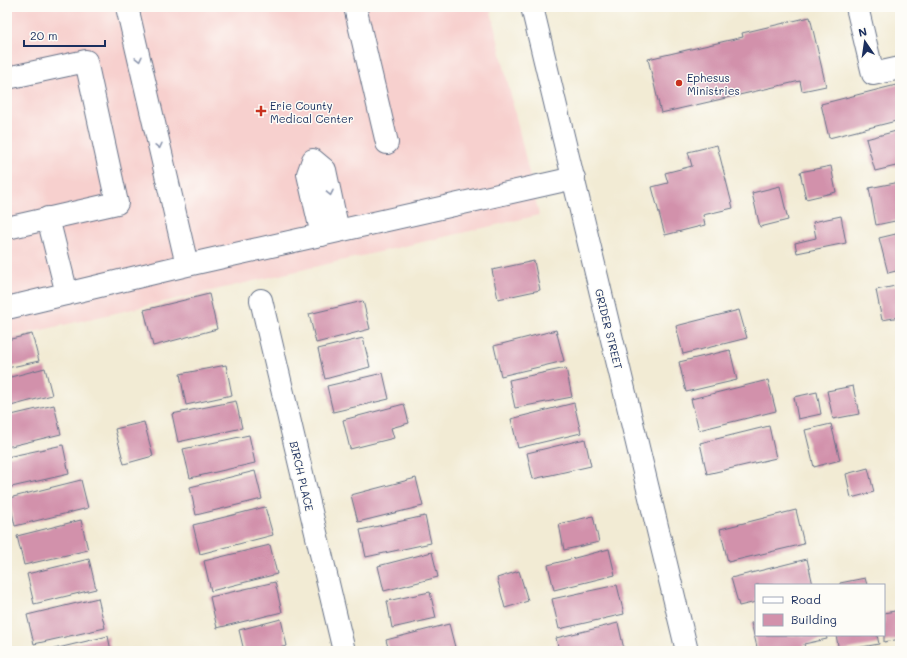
<svg xmlns="http://www.w3.org/2000/svg" width="907" height="658" font-family="Mali,sans-serif">
  <style>
    .built { fill: #f7d0ce }
    .building { fill: #d291ab }
    .lines { fill: none; stroke-linecap: round; stroke-linejoin: round }
    .minor-casing { stroke: #667187; stroke-width: 24 }
    .minor { stroke: #fff; stroke-width: 22 }
    .oneway { stroke: #8d97ae }
    .poi-dot { fill: #c8321e; stroke: #fdfcf7; stroke-width: 1.5 }
    .labels { text-anchor: middle; dominant-baseline: central; stroke-width: 3; stroke-linejoin: round; paint-order: stroke }
    .poi-label { font-size: 11px; fill: #1b2f5e; stroke: #fdfcf7; text-anchor: start }
    .street-label { font-size: 11px; fill: #1b2f5e; stroke: #fdfcf7 }
  </style>
  <rect width="100%" height="100%" fill="#fdfcf7"/>
  <filter id="ink" filterUnits="userSpaceOnUse"><feTurbulence type="fractalNoise" baseFrequency=".025" numOctaves="2"/><feDisplacementMap in="SourceGraphic" scale="8" xChannelSelector="R" yChannelSelector="G"/><feConvolveMatrix kernelMatrix="1 2 1 2 8 2 1 2 1" color-interpolation-filters="sRGB"/></filter>
  <filter id="wash" filterUnits="userSpaceOnUse"><feTurbulence type="fractalNoise" baseFrequency=".012" numOctaves="4" result="noise"/><feDisplacementMap in="SourceGraphic" scale="16" xChannelSelector="R" yChannelSelector="G"/><feGaussianBlur stdDeviation="0.9" result="paint"/><feColorMatrix in="noise" values="0 0 0 0 0 0 0 0 0 0 0 0 0 0 0 0 0 1.4 0 .05"/><feComposite in="paint" operator="in"/></filter>
  <g filter="url(#wash)">
    <rect width="100%" height="100%" fill="#f2ebd4"/>
    <path class="built" d="M 7,7 L 490,7 L 539,215 L 7,338 Z"/>
    <g id="blocks">
      <path class="building" d="M 810,17 L 826,86 L 802,91 L 800,81 L 661,113 L 648,59 L 743,37 L 742,33 Z
        M 900,84 L 900,120 L 829,138 L 821,104 Z
        M 900,130 L 900,165 L 875,171 L 866,139 Z
        M 717,145 L 733,208 L 703,215 L 705,225 L 665,235 L 652,187 L 668,183 L 665,173 L 692,166 L 688,152 Z
        M 831,166 L 836,192 L 806,199 L 800,172 Z
        M 900,182 L 900,220 L 876,225 L 869,188 Z
        M 780,186 L 788,220 L 760,227 L 752,193 Z
        M 841,216 L 846,243 L 797,253 L 795,243 L 816,238 L 813,222 Z
        M 900,233 L 900,270 L 888,273 L 879,238 Z
        M 534,261 L 540,290 L 498,299 L 492,270 Z
        M 900,285 L 900,317 L 882,320 L 876,290 Z
        M 209,294 L 217,329 L 153,346 L 144,310 Z
        M 363,301 L 370,329 L 316,343 L 309,314 Z
        M 739,310 L 747,338 L 683,354 L 676,326 Z
        M 556,330 L 564,361 L 501,376 L 494,346 Z
        M 32,334 L 39,361 L 7,368 L 7,340 Z
        M 363,338 L 370,367 L 325,379 L 318,349 Z
        M 730,350 L 737,380 L 686,392 L 679,362 Z
        M 226,365 L 232,395 L 186,405 L 180,374 Z
        M 45,368 L 52,395 L 7,407 L 7,378 Z
        M 566,368 L 572,397 L 515,408 L 509,380 Z
        M 383,373 L 389,399 L 333,412 L 327,386 Z
        M 768,380 L 776,411 L 699,430 L 691,399 Z
        M 853,386 L 859,414 L 833,419 L 827,391 Z
        M 817,392 L 821,414 L 798,419 L 794,397 Z
        M 236,401 L 242,428 L 178,442 L 172,414 Z
        M 574,403 L 581,433 L 518,448 L 511,419 Z
        M 404,404 L 409,423 L 391,428 L 394,438 L 350,449 L 343,420 Z
        M 54,405 L 61,434 L 7,447 L 7,416 Z
        M 144,422 L 153,456 L 124,464 L 115,429 Z
        M 831,424 L 840,460 L 814,467 L 805,430 Z
        M 769,426 L 776,458 L 707,474 L 700,443 Z
        M 249,435 L 255,463 L 190,478 L 183,449 Z
        M 585,439 L 591,466 L 533,479 L 527,453 Z
        M 63,445 L 69,474 L 7,488 L 7,457 Z
        M 868,468 L 874,492 L 851,498 L 846,474 Z
        M 255,471 L 262,499 L 196,515 L 190,487 Z
        M 416,478 L 423,506 L 358,522 L 351,495 Z
        M 81,480 L 88,508 L 15,526 L 9,498 Z
        M 265,507 L 273,535 L 200,554 L 193,525 Z
        M 796,510 L 804,544 L 728,562 L 720,529 Z
        M 425,516 L 431,543 L 366,557 L 360,530 Z
        M 593,516 L 599,542 L 564,550 L 559,524 Z
        M 81,520 L 88,550 L 24,565 L 17,536 Z
        M 270,545 L 277,574 L 211,591 L 204,561 Z
        M 609,549 L 615,575 L 554,590 L 548,565 Z
        M 432,552 L 438,577 L 384,591 L 378,566 Z
        M 89,559 L 96,589 L 34,604 L 27,574 Z
        M 807,559 L 813,585 L 756,585 L 756,602 L 739,606 L 731,578 Z
        M 519,571 L 528,601 L 505,608 L 497,578 Z
        M 865,578 L 867,585 L 840,585 L 840,583 Z
        M 275,582 L 282,612 L 217,628 L 210,597 Z
        M 617,585 L 624,614 L 559,629 L 552,599 Z
        M 430,592 L 436,618 L 392,628 L 387,601 Z
        M 98,598 L 105,628 L 34,644 L 27,615 Z
        M 900,610 L 900,639 L 884,642 L 884,613 Z
        M 281,619 L 287,646 L 266,651 L 244,651 L 239,630 Z
        M 756,622 L 756,635 L 826,635 L 827,639 L 804,644 L 805,648 L 792,651 L 758,651 L 751,623 Z
        M 618,623 L 624,649 L 615,651 L 559,651 L 556,638 Z
        M 449,624 L 456,651 L 389,651 L 386,640 Z
        M 836,635 L 877,635 L 879,644 L 839,651 Z
        M 108,636 L 111,651 L 50,651 L 50,650 Z"/>
    </g>
  </g>
  <g filter="url(#ink)">
    <use href="#blocks" fill-opacity="0" stroke="#667187" stroke-width="1"/>
    <g class="lines">
      <g class="minor-casing">
        <path id="minor" d="M 127,7 L 187,265
          M 355,7 L 387,143
          M 532,7 L 687,651
          M 857,7 L 873,74 L 900,68
          M 7,78 L 86,61 L 117,203 L 7,228
          M 48,218 L 67,294
          M 322,235 L 308,174 L 313,160 L 325,170 L 338,231
          M 261,300 L 344,651
          M 7,308 L 187,265 L 574,178"/>
      </g>
      <use href="#minor" class="minor"/>
    </g>
    <defs><path id="oneway-chevron" d="M-2-3.5L2.5 0L-2 3.5" fill="none" stroke-width="1.6" stroke-linecap="round" stroke-linejoin="round"/></defs>
    <g class="oneway">
      <use href="#oneway-chevron" transform="translate(139 59) rotate(77)"/>
      <use href="#oneway-chevron" transform="translate(159 146) rotate(77)"/>
      <use href="#oneway-chevron" transform="translate(330 193) rotate(78)"/>
    </g>
  </g>
  <g class="poi-dot">
    <circle cx="679" cy="83" r="4"/>
    <path d="M259 105h4v4h4v4h-4v4h-4v-4h-4v-4h4z"/>
  </g>
  <g class="labels">
    <g class="poi-label">
      <text x="687" y="77">Ephesus<tspan x="687" dy="13">Ministries</tspan></text>
      <text x="270" y="105">Erie County<tspan x="270" dy="13">Medical Center</tspan></text>
    </g>
    <g class="street-label">
      <text transform="translate(609 329) rotate(76)">GRIDER STREET</text>
      <text transform="translate(302 476) rotate(77)">BIRCH PLACE</text>
    </g>
  </g>
  <rect width="907" height="658" fill="none" stroke="#fdfcf7" stroke-width="24"/>
  <rect x="755" y="584" width="130" height="52" fill="#fdfcf7" stroke="#a3aaba"/>
  <rect x="763" y="597" width="20" height="6" fill="#ffffff" stroke="#a3aaba"/>
  <text x="791" y="604" font-size="12" fill="#1b2f5e">Road</text>
  <rect x="763" y="614" width="20" height="12" fill="#d291ab" stroke="#a3aaba"/>
  <text x="791" y="624" font-size="12" fill="#1b2f5e">Building</text>
  <g transform="translate(865 42) rotate(347)" stroke="#fdfcf7" stroke-width="3" paint-order="stroke">
  <path d="M0-3L7 15L0 10L-7 15Z" fill="#1b2f5e"/>
  <text y="-6" font-size="11" font-weight="bold" text-anchor="middle" fill="#1b2f5e">N</text>
  </g>
  <path d="M24 40v6h81v-6" fill="none" stroke="#1b2f5e" stroke-width="2"/>
  <text x="30" y="40" font-size="12" fill="#1b2f5e" stroke="#fdfcf7" stroke-width="3" paint-order="stroke">20 m</text>
</svg>
